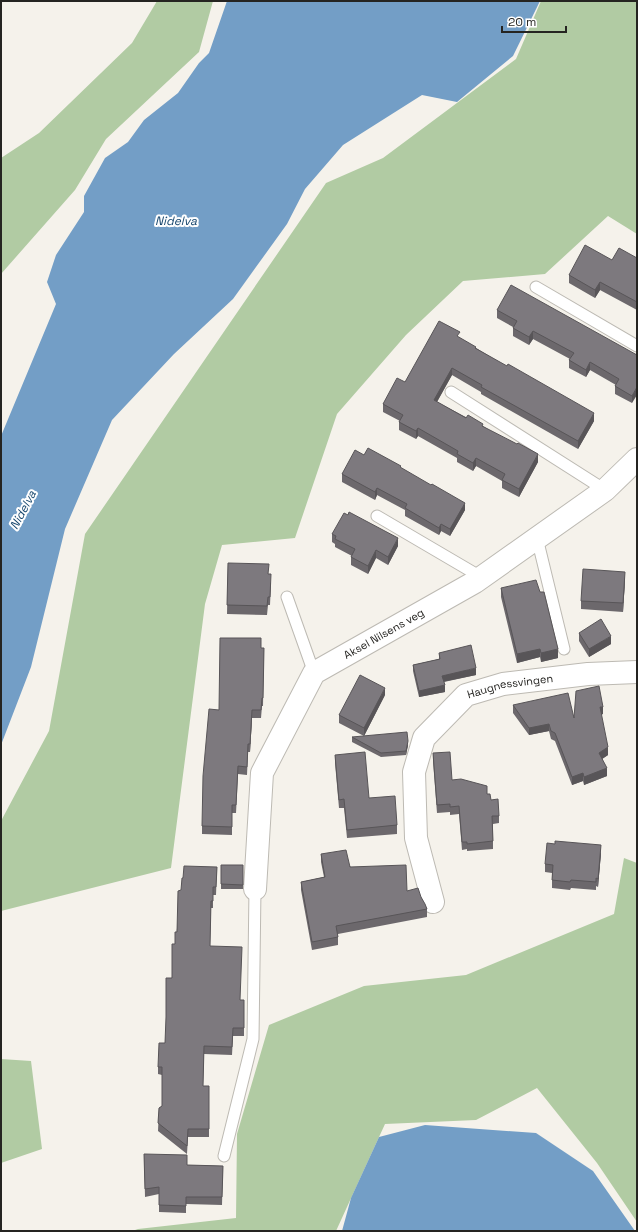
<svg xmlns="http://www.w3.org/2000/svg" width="638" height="1232" font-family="'Space Grotesk',sans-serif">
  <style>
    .green { fill: #b1cba3 }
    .water { fill: #739ec6 }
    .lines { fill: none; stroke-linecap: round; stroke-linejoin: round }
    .service-casing { stroke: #bdbab3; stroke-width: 13 }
    .minor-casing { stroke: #bdbab3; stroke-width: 24 }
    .service { stroke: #fff; stroke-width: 11 }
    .minor { stroke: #fff; stroke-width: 22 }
    .wall { fill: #6c686c }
    .shaded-wall { fill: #585558 }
    .building { fill: #7d797e; stroke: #585558 }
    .labels { text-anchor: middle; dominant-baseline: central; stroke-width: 4; stroke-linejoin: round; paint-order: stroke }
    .street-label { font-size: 11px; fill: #252421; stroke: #fff }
    .water-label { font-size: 12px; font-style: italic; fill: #17476e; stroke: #fff }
  </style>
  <rect width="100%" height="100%" fill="#f5f2eb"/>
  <path class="green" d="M 157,1 L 213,1 L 199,52 L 106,139 L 75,190 L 1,274 L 1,158 L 39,133 L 132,43 Z
    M 541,1 L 637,1 L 637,234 L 608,216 L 545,274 L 463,281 L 406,335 L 337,414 L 295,538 L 222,545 L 205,604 L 171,868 L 1,911 L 1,821 L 49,731 L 85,534 L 326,183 L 383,158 L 516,59 Z
    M 624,858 L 637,863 L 637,1222 L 597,1163 L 537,1088 L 476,1120 L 385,1124 L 336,1231 L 132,1231 L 138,1229 L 236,1218 L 237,1134 L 269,1025 L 364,986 L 466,975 L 614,914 Z
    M 1,1059 L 31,1061 L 42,1149 L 1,1163 Z"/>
  <path class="water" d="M 227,1 L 540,1 L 513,56 L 457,102 L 422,95 L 343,145 L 305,189 L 287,224 L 233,299 L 174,354 L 112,420 L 65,529 L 31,667 L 1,745 L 1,436 L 56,304 L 47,282 L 56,255 L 84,212 L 84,196 L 105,158 L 128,142 L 144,120 L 178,93 L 199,63 L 209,53 Z
    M 425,1125 L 536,1133 L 593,1171 L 635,1231 L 342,1231 L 351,1198 L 379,1137 Z"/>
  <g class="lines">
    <g class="service-casing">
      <path id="service" d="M 536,287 L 637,346
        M 451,392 L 605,490
        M 377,516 L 481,577
        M 537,538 L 564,649
        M 287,597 L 314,673
        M 224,1156 L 253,1039 L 255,889"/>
    </g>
    <g class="minor-casing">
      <g id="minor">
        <path id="s1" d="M 255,889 L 262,773 L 314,673 L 475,582 L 605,490 L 637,459"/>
        <path id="s2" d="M 433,902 L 416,838 L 414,772 L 424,738 L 466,695 L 503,684 L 588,674 L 637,672"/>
      </g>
    </g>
    <use href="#service" class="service"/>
    <use href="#minor" class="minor"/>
  </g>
  <path class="wall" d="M 637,258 L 637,310 L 600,290 L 595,298 L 569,283 L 569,275 L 612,260 Z
    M 497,310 L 637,355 L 632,403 L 615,394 L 615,386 L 616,385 L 590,370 L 586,377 L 569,368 L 569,360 L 570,359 L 533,339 L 529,345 L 513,336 L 513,327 L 497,318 Z
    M 460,338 L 594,421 L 578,449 L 481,394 L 481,392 L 452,375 L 437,402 L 483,426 L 538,462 L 519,497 L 502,488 L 502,481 L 476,466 L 473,471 L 457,462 L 457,458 L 418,436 L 416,439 L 399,430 L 399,422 L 400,421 L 383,412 L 383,404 L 405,382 Z
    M 364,455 L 401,468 L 465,510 L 450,536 L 441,531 L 439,535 L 405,516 L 405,510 L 377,495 L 375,500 L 342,482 L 342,474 Z
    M 332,534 L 398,546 L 388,565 L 376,558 L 368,574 L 351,565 L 351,557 L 352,556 L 335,547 L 335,544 L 332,542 Z
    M 228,563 L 271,583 L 270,605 L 268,605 L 267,615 L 227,614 Z
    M 625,580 L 623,612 L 581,609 L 581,601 Z
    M 501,588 L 540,592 L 558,658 L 541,662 L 540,657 L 517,663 L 501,597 Z
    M 579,633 L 611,644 L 589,657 L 579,641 Z
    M 261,648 L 264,648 L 263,706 L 262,706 L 261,718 L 252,718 L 250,752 L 248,752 L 247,775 L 238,774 L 236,813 L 232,813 L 232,835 L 202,834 L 202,826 L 219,710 Z
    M 439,653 L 476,675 L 444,682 L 445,692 L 419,697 L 413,671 L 413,665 L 439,659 Z
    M 385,695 L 364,736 L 339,723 L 339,715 Z
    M 513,705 L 574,718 L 603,714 L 601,715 L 608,755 L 602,759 L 607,776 L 584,785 L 583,781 L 572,785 L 555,741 L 551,739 L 549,731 L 529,735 L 513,713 Z
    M 352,737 L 408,745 L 406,755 L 381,757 L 352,742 Z
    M 433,753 L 452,780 L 487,794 L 499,816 L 499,823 L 493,824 L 493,849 L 467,851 L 467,849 L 462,850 L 459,814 L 450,815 L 450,812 L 437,813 L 433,761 Z
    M 335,755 L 369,798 L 397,825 L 397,834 L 347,838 L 344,808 L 339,808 L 335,763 Z
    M 601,853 L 598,887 L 596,886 L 596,890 L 571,888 L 570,890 L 552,888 L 552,873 L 545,872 L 545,864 Z
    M 321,854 L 421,897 L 427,909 L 427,917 L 338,934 L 338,945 L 312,950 L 301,890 L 301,882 L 324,877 L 321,862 Z
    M 221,865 L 243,865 L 243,889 L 221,889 Z
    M 217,867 L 216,895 L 213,895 L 213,908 L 211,908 L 210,946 L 240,1000 L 244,1000 L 244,1036 L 233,1036 L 232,1055 L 204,1054 L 203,1086 L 209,1086 L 209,1137 L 188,1137 L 187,1154 L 158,1131 L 159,1108 L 162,1106 L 162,1075 L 158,1074 L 158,1067 L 165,1043 L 181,890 Z
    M 144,1154 L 187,1165 L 223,1166 L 222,1205 L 186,1204 L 186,1213 L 159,1212 L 159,1194 L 145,1197 Z"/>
  <path class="shaded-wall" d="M 600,282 L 600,290 L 595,298 L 595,290 Z
    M 533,331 L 533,339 L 529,345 L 529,337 Z
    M 590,362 L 590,370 L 586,377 L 586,370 Z
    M 452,368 L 452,375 L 434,407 L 434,400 Z
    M 637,387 L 637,395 L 632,403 L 632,396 Z
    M 594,413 L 594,421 L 578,449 L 578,441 Z
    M 418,428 L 418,436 L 416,439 L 416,431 Z
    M 538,454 L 538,462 L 519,497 L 519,489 Z
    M 476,458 L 476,466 L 473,471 L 473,463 Z
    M 377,488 L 377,495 L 375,500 L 375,492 Z
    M 465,503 L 465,510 L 450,536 L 450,529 Z
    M 441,524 L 441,531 L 439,535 L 439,528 Z
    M 398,538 L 398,546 L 388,565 L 388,557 Z
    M 376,550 L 376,558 L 368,574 L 368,566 Z
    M 625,572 L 625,580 L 623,612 L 623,603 Z
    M 611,636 L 611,644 L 589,657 L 589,649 Z
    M 540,649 L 540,657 L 517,663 L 517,654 Z
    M 558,649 L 558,658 L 541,662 L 541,653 Z
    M 476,668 L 476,675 L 442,682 L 442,676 Z
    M 445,685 L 445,692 L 419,697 L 419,691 Z
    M 385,688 L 385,695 L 364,736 L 364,728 Z
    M 600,707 L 603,707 L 603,714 L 600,715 Z
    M 252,710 L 252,718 L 250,752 L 250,744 Z
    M 549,724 L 549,731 L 529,735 L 529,728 Z
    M 408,741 L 408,745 L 406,755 L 406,751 Z
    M 608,747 L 608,755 L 599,761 L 599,753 Z
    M 607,768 L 607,776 L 584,785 L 584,777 Z
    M 583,773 L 583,781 L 572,785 L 572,777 Z
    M 601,845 L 601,853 L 598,887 L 598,879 Z"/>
  <path class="building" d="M 585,245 L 612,260 L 619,248 L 637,258 L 637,302 L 600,282 L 595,290 L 569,275 Z
    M 511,285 L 637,355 L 637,387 L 632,396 L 615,386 L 619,379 L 590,362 L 586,370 L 569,360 L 574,353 L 533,331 L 529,337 L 513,328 L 517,321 L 497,310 Z
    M 439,321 L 460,332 L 457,336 L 476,347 L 475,348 L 507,366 L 508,364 L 594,413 L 578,441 L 481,387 L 482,385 L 452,368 L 434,400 L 466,418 L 468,415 L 483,424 L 482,426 L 517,444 L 518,443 L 538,454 L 519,489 L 502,480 L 505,474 L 476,458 L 473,463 L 457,454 L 458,451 L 418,428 L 416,431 L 399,422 L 403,415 L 383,404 L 397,378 L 405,382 Z
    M 368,448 L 401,466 L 400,467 L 431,485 L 432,484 L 465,503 L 450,529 L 441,524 L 439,528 L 405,508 L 407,504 L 377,488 L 375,492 L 342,474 L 355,450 L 364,455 Z
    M 349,512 L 398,538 L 388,557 L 376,550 L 368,566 L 351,557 L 355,549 L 335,539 L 336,536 L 332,534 L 344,513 L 348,515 Z
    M 228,563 L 269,564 L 268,574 L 271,574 L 270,597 L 268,597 L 267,606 L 227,605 Z
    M 583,569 L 625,572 L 623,603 L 581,601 Z
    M 536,580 L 540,592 L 544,592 L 558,649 L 541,653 L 540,649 L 517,654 L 501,588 Z
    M 601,619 L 611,636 L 589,649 L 579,633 Z
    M 220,638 L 261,638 L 261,648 L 264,648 L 263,698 L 262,698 L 261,710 L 252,710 L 250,744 L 248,744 L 247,767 L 238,766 L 236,805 L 232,805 L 232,827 L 202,826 L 203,776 L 209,709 L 219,710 Z
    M 471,645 L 476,668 L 442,676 L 445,685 L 419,691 L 413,665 L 440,659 L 439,653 Z
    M 360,675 L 385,688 L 364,728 L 339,715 Z
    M 599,686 L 603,707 L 600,707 L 608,747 L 599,753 L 607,768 L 584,777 L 583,773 L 572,777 L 555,733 L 551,731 L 549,724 L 529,728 L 513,705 L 568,693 L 574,718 L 576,691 Z
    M 407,732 L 408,741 L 406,751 L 381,753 L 352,737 Z
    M 365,752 L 369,798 L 395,796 L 397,825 L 347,830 L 344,799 L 339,800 L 335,755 Z
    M 450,752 L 452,780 L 461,779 L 487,786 L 487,794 L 490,794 L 491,800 L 498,799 L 499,816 L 492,816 L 493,841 L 467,844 L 467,842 L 462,842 L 459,806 L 450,807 L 450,804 L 437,805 L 433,753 Z
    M 555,841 L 601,845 L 598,879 L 596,878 L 596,882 L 571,880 L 570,882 L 552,880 L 553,865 L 545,864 L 547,843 L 555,844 Z
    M 346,850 L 350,867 L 406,865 L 407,891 L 418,888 L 421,897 L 425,904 L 427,909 L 336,926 L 338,937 L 312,942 L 301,882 L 325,877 L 321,854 Z
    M 221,865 L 243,865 L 243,885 L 221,884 Z
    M 184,866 L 217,867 L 216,887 L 213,887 L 213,901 L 211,901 L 210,946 L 242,947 L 240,1000 L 244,1000 L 244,1028 L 233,1028 L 232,1047 L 204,1046 L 203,1086 L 209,1086 L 209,1129 L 188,1129 L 187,1146 L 158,1123 L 159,1108 L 162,1106 L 162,1067 L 158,1067 L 159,1043 L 165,1043 L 166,1017 L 166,978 L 172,978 L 172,944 L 175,944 L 175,932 L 177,932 L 178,891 L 181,890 L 182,878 L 183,878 Z
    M 144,1154 L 187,1155 L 187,1165 L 223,1166 L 222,1197 L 186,1197 L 186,1206 L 159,1205 L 159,1187 L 145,1189 Z"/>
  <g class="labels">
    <g class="street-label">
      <text stroke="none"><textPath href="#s1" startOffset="309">Aksel Nilsens veg</textPath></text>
      <text stroke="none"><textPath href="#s2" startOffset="273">Haugnessvingen</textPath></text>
    </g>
    <g class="water-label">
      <text x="176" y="221">Nidelva</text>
      <text transform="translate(23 510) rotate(-62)">Nidelva</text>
    </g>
  </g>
  <rect width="638" height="1232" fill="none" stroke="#252421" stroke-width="4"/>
  <path d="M502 26v6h64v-6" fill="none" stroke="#252421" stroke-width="2"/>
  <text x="508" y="26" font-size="12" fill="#252421" stroke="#ffffff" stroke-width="3" paint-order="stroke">20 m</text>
</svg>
